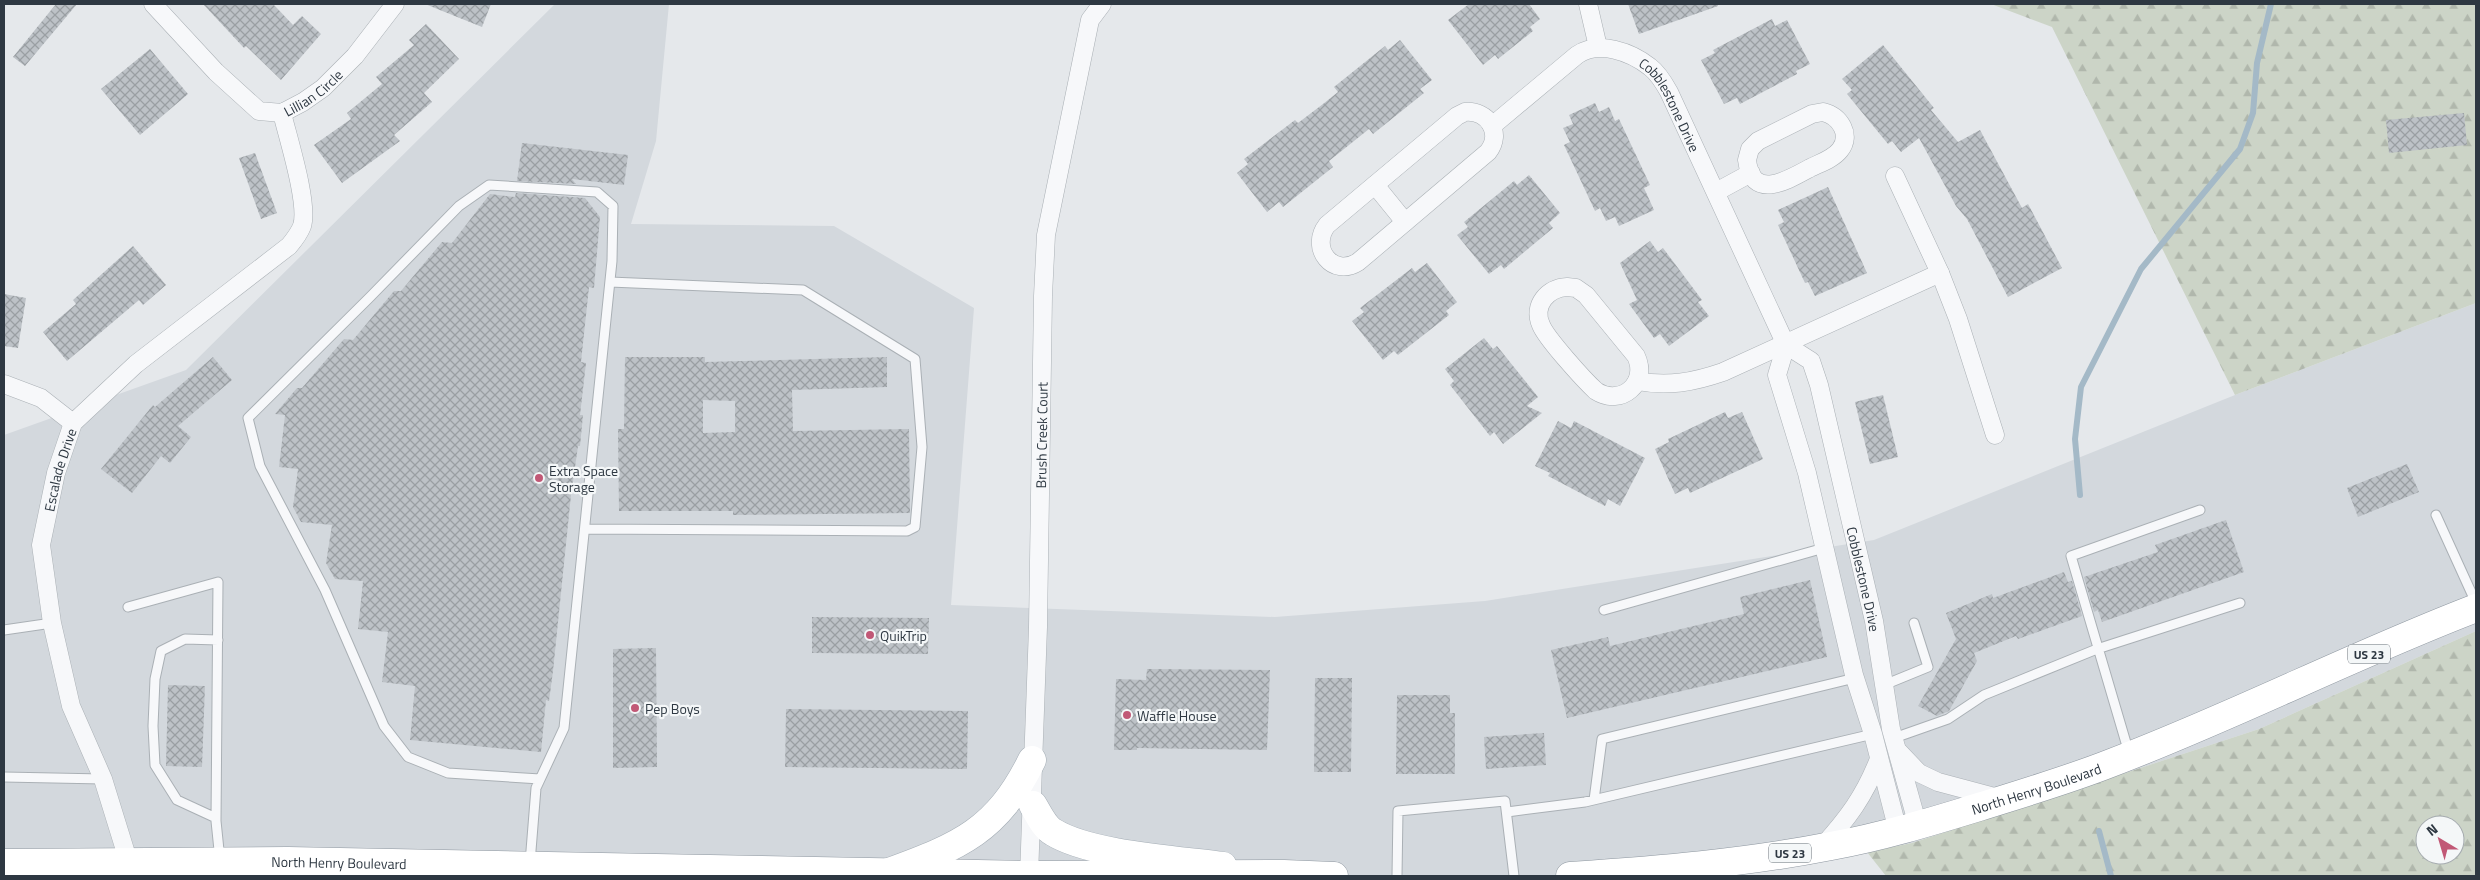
<svg xmlns="http://www.w3.org/2000/svg" width="2480" height="880" font-family="'Titillium Web',sans-serif">
  <style>
    .built { fill: #d3d8dd }
    .forest { fill: url(#forest-firs); fill-rule: evenodd }
    .lines { fill: none; stroke-linecap: round; stroke-linejoin: round }
    .stream { stroke: #a4b9c7; stroke-width: 6 }
    .building { fill: url(#building-cross-hatch); fill-rule: evenodd }
    .lane-casing { stroke: #aab0b5; stroke-width: 11 }
    .street-casing { stroke: #aab0b5; stroke-width: 19 }
    .primary-casing { stroke: #a5aeb6; stroke-width: 29 }
    .highway-casing { stroke: #8e97a0; stroke-width: 29 }
    .lane { stroke: #f7f8fa; stroke-width: 9 }
    .street { stroke: #f7f8fa; stroke-width: 18 }
    .primary { stroke: #fff; stroke-width: 28 }
    .highway { stroke: #fff; stroke-width: 28 }
    .poi-dot { fill: #c15876; stroke: #f4f7f8; stroke-width: 2 }
    .labels { text-anchor: middle; dominant-baseline: central; stroke-width: 4.5; stroke-linejoin: round; paint-order: stroke }
    .shield { fill: #f4f7f8; stroke: #697179; stroke-width: 1 }
    .shield-label { font-size: 12px; font-weight: bold; fill: #2e3842 }
    .street-label { font-size: 14px; fill: #2e3842; stroke: #f4f7f8 }
    .poi-label { font-size: 14px; fill: #2e3842; stroke: #f4f7f8; text-anchor: start }
  </style>
  <defs>
    <pattern id="forest-firs" width="22" height="20" patternUnits="userSpaceOnUse" patternTransform="scale(1.25)"><rect width="22" height="20" fill="#ccd4c7"/><path d="M5 1l3.5 6h-7zM16 11l3.5 6h-7z" fill="#b0b7ac"/></pattern>
    <pattern id="building-cross-hatch" width="8" height="8" patternUnits="userSpaceOnUse" patternTransform="scale(1.25)"><rect width="8" height="8" fill="#bdc2c7"/><path d="M0 0l8 8M0 8l8-8" fill="none" stroke="#9a9fa3"/></pattern>
  </defs>
  <rect width="100%" height="100%" fill="#e5e8eb"/>
  <path class="built" d="M 555,4 L 669,4 L 656,141 L 631,224 L 834,226 L 974,308 L 951,605 L 1275,617 L 1485,601 L 1874,540 L 2235,395 L 2476,303 L 2476,631 L 2259,729 L 1912,843 L 1734,876 L 381,876 L 4,867 L 4,435 L 186,370 Z"/>
  <path class="forest" d="M 1991,4 L 2476,4 L 2476,303 L 2235,395 L 2052,27 Z
    M 2476,631 L 2476,876 L 1886,876 L 1867,852 L 1912,843 L 2259,729 ZM 2425,825 L 2455,825 L 2455,855 L 2425,855 Z"/>
  <g class="lines">
    <path class="stream" d="M 2080,495 L 2075,439 L 2081,387 L 2141,269 L 2240,149 L 2253,113 L 2257,63 L 2271,4
      M 2099,831 L 2111,876"/>
  </g>
  <path class="building" d="M 56,4 L 77,4 L 25,66 L 13,57 Z
    M 203,4 L 273,4 L 293,25 L 302,16 L 321,34 L 281,80 L 246,46 L 244,48 Z
    M 425,4 L 491,4 L 482,27 Z
    M 1469,4 L 1529,4 L 1540,19 L 1530,27 L 1533,31 L 1498,59 L 1495,55 L 1483,65 L 1448,20 Z
    M 1628,4 L 1718,4 L 1718,6 L 1639,34 Z
    M 1772,19 L 1775,26 L 1787,20 L 1810,64 L 1796,71 L 1797,74 L 1740,104 L 1737,98 L 1724,104 L 1701,60 L 1715,53 L 1713,50 Z
    M 426,24 L 459,59 L 424,93 L 432,102 L 394,135 L 400,141 L 342,183 L 314,145 L 351,119 L 347,113 L 382,84 L 376,77 L 414,45 L 409,40 Z
    M 1400,40 L 1432,80 L 1420,89 L 1424,93 L 1373,134 L 1369,129 L 1329,161 L 1333,167 L 1283,207 L 1279,202 L 1267,212 L 1237,173 L 1248,164 L 1244,159 L 1295,120 L 1298,123 L 1323,104 L 1338,92 L 1334,87 L 1385,46 L 1388,50 Z
    M 1883,45 L 1934,108 L 1931,110 L 1958,142 L 1980,130 L 2022,208 L 2028,204 L 2062,268 L 2008,297 L 1967,219 L 1956,206 L 1919,138 L 1901,152 L 1892,141 L 1888,144 L 1847,94 L 1852,90 L 1842,79 Z
    M 150,49 L 188,94 L 140,135 L 101,89 Z
    M 1595,103 L 1599,112 L 1609,107 L 1615,121 L 1619,119 L 1650,185 L 1644,188 L 1654,210 L 1619,226 L 1615,217 L 1606,221 L 1600,208 L 1595,211 L 1564,145 L 1570,142 L 1563,128 L 1573,124 L 1569,115 Z
    M 2464,113 L 2467,145 L 2389,153 L 2386,120 Z
    M 522,143 L 628,155 L 624,185 L 572,179 L 576,184 L 517,181 Z
    M 255,153 L 277,213 L 261,219 L 239,158 Z
    M 1529,175 L 1560,213 L 1549,223 L 1553,228 L 1504,269 L 1501,265 L 1489,274 L 1457,235 L 1468,227 L 1464,222 L 1514,181 L 1517,185 Z
    M 1828,187 L 1867,273 L 1815,296 L 1808,282 L 1805,283 L 1778,225 L 1784,222 L 1778,210 Z
    M 516,193 L 585,198 L 600,217 L 594,288 L 589,287 L 581,362 L 586,363 L 580,415 L 583,415 L 580,446 L 578,446 L 571,495 L 553,671 L 549,701 L 546,700 L 541,752 L 410,740 L 415,686 L 382,682 L 388,632 L 358,629 L 363,581 L 335,579 L 326,563 L 332,525 L 301,522 L 293,507 L 298,469 L 279,467 L 285,415 L 275,414 L 297,388 L 302,388 L 344,339 L 353,340 L 394,291 L 401,291 L 442,242 L 452,243 L 490,194 L 515,197 Z
    M 1650,241 L 1658,252 L 1663,248 L 1702,300 L 1698,302 L 1709,316 L 1669,346 L 1660,334 L 1654,338 L 1629,304 L 1637,300 L 1620,263 Z
    M 133,246 L 166,285 L 143,305 L 139,300 L 67,361 L 43,332 L 76,304 L 73,300 Z
    M 1427,263 L 1457,302 L 1446,311 L 1449,315 L 1398,355 L 1394,351 L 1383,360 L 1352,321 L 1364,312 L 1360,308 L 1412,268 L 1415,272 Z
    M 4,294 L 26,298 L 18,348 L 4,346 Z
    M 1484,338 L 1493,349 L 1497,346 L 1538,397 L 1527,406 L 1542,413 L 1503,444 L 1494,432 L 1490,436 L 1450,385 L 1454,381 L 1445,369 Z
    M 213,357 L 232,380 L 178,426 L 191,437 L 170,463 L 161,456 L 132,493 L 101,469 L 153,405 L 155,407 Z
    M 625,357 L 705,357 L 705,362 L 887,357 L 887,387 L 792,390 L 793,431 L 909,429 L 910,513 L 733,515 L 733,511 L 619,511 L 618,429 L 624,429 ZM 703,400 L 735,401 L 735,432 L 703,433 Z
    M 1883,395 L 1898,457 L 1870,464 L 1855,402 Z
    M 1725,412 L 1728,418 L 1742,412 L 1763,459 L 1690,493 L 1688,488 L 1675,494 L 1655,449 L 1669,442 L 1668,439 Z
    M 1558,421 L 1571,428 L 1574,421 L 1645,458 L 1620,506 L 1608,499 L 1605,506 L 1548,476 L 1550,473 L 1535,466 Z
    M 2407,464 L 2419,492 L 2358,517 L 2347,488 Z
    M 2226,520 L 2244,572 L 2102,622 L 2098,610 L 2094,612 L 2084,577 L 2158,552 L 2155,545 Z
    M 2064,572 L 2068,582 L 2072,581 L 2082,616 L 2018,639 L 2016,636 L 1974,653 L 1977,661 L 1949,711 L 1937,716 L 1918,706 L 1956,639 L 1946,613 L 1992,594 L 1993,598 Z
    M 1810,580 L 1827,657 L 1567,718 L 1551,650 L 1608,637 L 1610,646 L 1744,614 L 1740,597 Z
    M 812,617 L 929,618 L 928,654 L 812,653 Z
    M 656,648 L 657,767 L 613,768 L 613,649 Z
    M 1147,669 L 1270,670 L 1267,750 L 1137,748 L 1137,750 L 1114,750 L 1116,679 L 1146,680 Z
    M 1315,678 L 1352,678 L 1351,772 L 1314,772 Z
    M 168,685 L 205,686 L 202,767 L 166,766 Z
    M 1397,695 L 1450,695 L 1450,713 L 1455,713 L 1455,774 L 1396,774 Z
    M 786,709 L 968,711 L 967,769 L 785,767 Z
    M 1544,733 L 1546,765 L 1486,769 L 1484,737 Z"/>
  <g class="lines">
    <g class="lane-casing">
      <path id="lane" d="M 2436,515 L 2476,603
        M 585,529 L 907,531 L 915,527 L 922,447 L 915,359 L 803,290 L 610,282
        M 128,607 L 218,582 L 216,821 L 220,860
        M 1604,610 L 1824,548
        M 4,630 L 52,623
        M 1884,685 L 1928,667 L 1914,623
        M 1894,738 L 1948,719 L 1984,695 L 2097,649 L 2240,603
        M 2129,753 L 2071,556 L 2200,510
        M 4,777 L 103,779
        M 1594,800 L 1602,739 L 1855,678
        M 1507,812 L 1585,802 L 1873,734
        M 216,818 L 177,800 L 155,765 L 153,726 L 155,679 L 161,651 L 185,639 L 218,640
        M 530,863 L 536,788 L 564,728 L 612,261 L 613,206 L 597,192 L 489,185 L 459,206 L 370,297 L 248,418 L 260,466 L 325,590 L 384,726 L 408,757 L 448,773 L 540,779
        M 1397,876 L 1398,811 L 1505,801 L 1514,876"/>
    </g>
    <g class="street-casing">
      <g id="street">
        <path id="s1" d="M 153,4 L 216,72 L 259,111 L 282,113 L 303,102 L 323,88 L 355,56 L 395,4"/>
        <path d="M 1588,4 L 1598,47"/>
        <path d="M 1465,112 C 1488,110 1503,133 1488,152 L 1358,262 C 1333,278 1309,248 1327,225 L 1457,116 Z"/>
        <path d="M 1823,112 C 1840,116 1852,135 1840,150 C 1833,159 1820,163 1810,168 C 1788,180 1752,202 1747,160 L 1750,149 L 1758,141 L 1812,114 Z"/>
        <path id="s2" d="M 1492,126 L 1577,55 C 1599,40 1631,52 1650,67 C 1658,73 1664,83 1669,92 L 1786,345 L 1811,361 L 1819,385 L 1874,621 L 1891,729 L 1918,826"/>
        <path d="M 1895,176 L 1940,273 L 1958,319 L 1995,435"/>
        <path d="M 1375,185 L 1405,222"/>
        <path d="M 1716,192 L 1751,173"/>
        <path d="M 1567,287 L 1576,288 L 1586,295 L 1636,356 C 1649,383 1621,407 1596,391 C 1584,380 1546,338 1541,325 C 1532,305 1548,288 1567,287 Z"/>
        <path d="M 1786,345 L 1777,375 L 1807,473 L 1854,675 L 1873,734 L 1898,831"/>
        <path d="M 1637,381 C 1668,387 1694,382 1723,372 L 1940,273"/>
        <path d="M 4,384 L 41,398 L 73,423"/>
        <path d="M 1898,751 L 1919,773 L 1938,782 L 1998,798"/>
        <path d="M 1821,848 C 1848,818 1864,797 1879,759"/>
        <path id="s3" d="M 129,863 L 103,779 L 71,706 L 52,623 L 41,545 L 56,473 L 73,423 L 136,364 L 289,246 C 294,240 299,234 302,226 C 309,204 288,138 282,113"/>
        <path id="s4" d="M 1029,876 L 1038,627 L 1043,296 L 1046,235 L 1090,20 L 1102,4"/>
      </g>
    </g>
    <g class="primary-casing">
      <path id="primary" d="M 1033,805 C 1038,813 1044,827 1053,832 C 1090,855 1178,860 1223,866
        M 889,872 C 960,846 997,831 1032,760"/>
    </g>
    <g class="highway-casing">
      <g id="highway">
        <path id="s5" d="M 4,863 L 288,861 L 1029,875 L 1284,874 L 1334,876"/>
        <path id="s6" d="M 1570,876 C 1658,870 1745,863 1831,846 C 1881,837 1930,822 1979,807 C 2023,793 2068,780 2111,763 C 2235,716 2353,655 2476,608"/>
      </g>
    </g>
    <use href="#lane" class="lane"/>
    <use href="#street" class="street"/>
    <use href="#primary" class="primary"/>
    <use href="#highway" class="highway"/>
  </g>
  <g class="poi-dot">
    <circle cx="539" cy="478" r="5"/>
    <circle cx="870" cy="635" r="5"/>
    <circle cx="635" cy="708" r="5"/>
    <circle cx="1127" cy="715" r="5"/>
  </g>
  <g class="labels">
    <g class="shield">
      <rect x="2348" y="644.5" width="42" height="19" rx="4"/>
      <rect x="1769" y="843.5" width="42" height="19" rx="4"/>
    </g>
    <g class="shield-label">
      <text x="2369" y="654">US 23</text>
      <text x="1790" y="853">US 23</text>
    </g>
    <g class="street-label">
      <text stroke="none"><textPath href="#s1" startOffset="211">Lillian Circle</textPath></text>
      <text stroke="none"><textPath href="#s2" startOffset="232">Cobblestone Drive</textPath></text>
      <text stroke="none"><textPath href="#s4" startOffset="441">Brush Creek Court</textPath></text>
      <text stroke="none"><textPath href="#s3" startOffset="409">Escalade Drive</textPath></text>
      <text stroke="none"><textPath href="#s2" startOffset="754">Cobblestone Drive</textPath></text>
      <text stroke="none"><textPath href="#s6" startOffset="476">North Henry Boulevard</textPath></text>
      <text stroke="none"><textPath href="#s5" startOffset="335">North Henry Boulevard</textPath></text>
    </g>
    <g class="poi-label">
      <text x="549" y="470">Extra Space<tspan x="549" dy="16">Storage</tspan></text>
      <text x="880" y="635">QuikTrip</text>
      <text x="645" y="708">Pep Boys</text>
      <text x="1137" y="715">Waffle House</text>
    </g>
  </g>
  <rect width="2480" height="880" fill="none" stroke="#2e3842" stroke-width="10"/>
  <g transform="translate(2440 840) rotate(322)"><circle r="24" fill="#f4f7f8" stroke="#a5abaf"/>
  <path d="M0-4L9 19L0 12L-9 19Z" fill="#c15876"/>
  <text y="-8" font-size="14" font-weight="bold" text-anchor="middle" fill="#2e3842">N</text>
  </g>
</svg>
